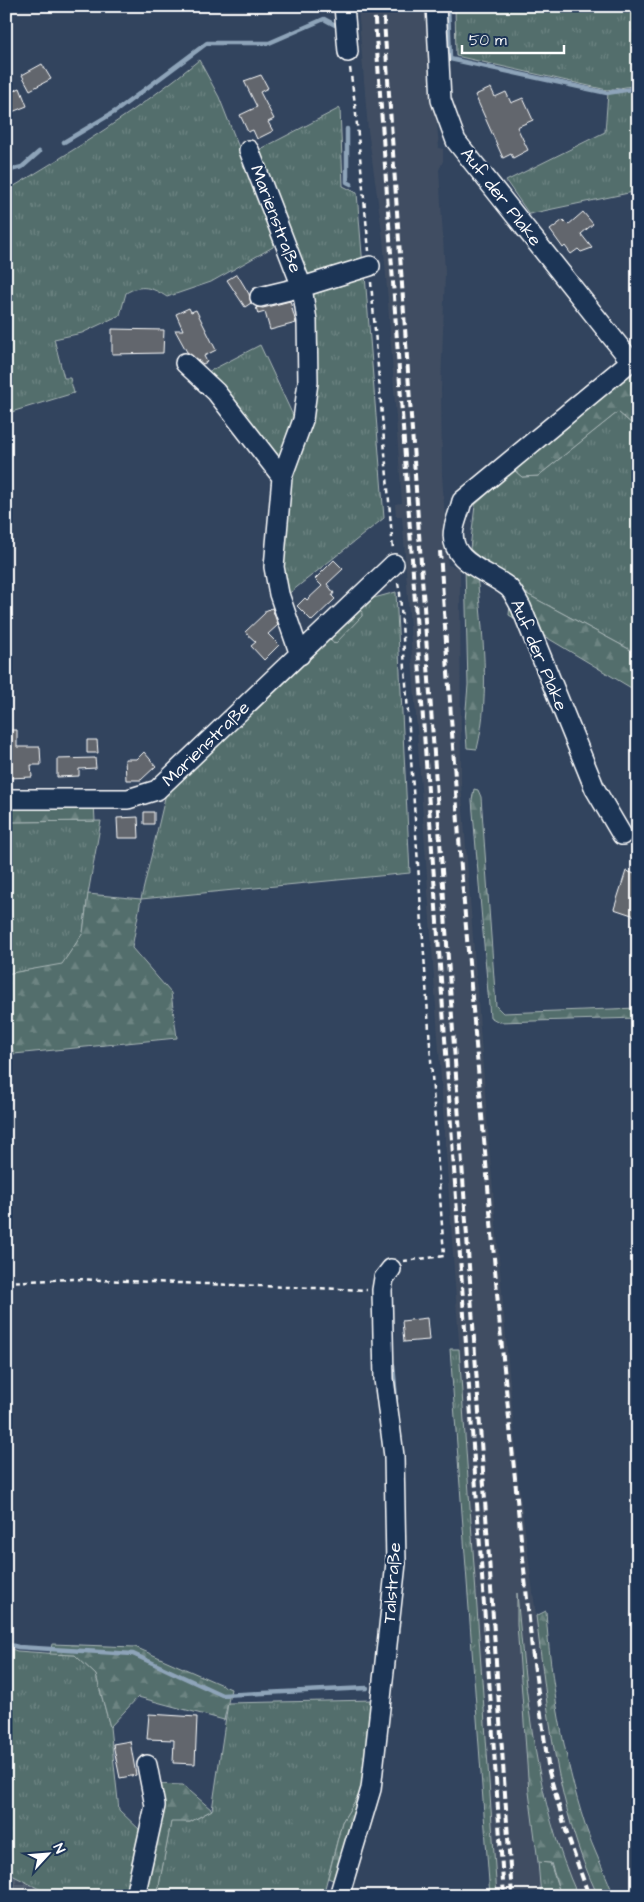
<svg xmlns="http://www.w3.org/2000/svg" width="644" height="1902" font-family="'Architects Daughter',sans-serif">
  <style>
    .built { fill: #404e62 }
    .industrial { fill: url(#industrial-grid) }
    .grass { fill: url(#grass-tufts); stroke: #a9b6b6 }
    .forest { fill: url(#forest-firs); stroke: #a9b6b6 }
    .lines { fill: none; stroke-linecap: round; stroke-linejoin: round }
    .stream { stroke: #8ea4b9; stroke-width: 4.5 }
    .building { fill: #62666d; stroke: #fff }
    .minor-casing { stroke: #fff; stroke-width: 22 }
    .path { stroke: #fff; stroke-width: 2.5; stroke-dasharray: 5 4; stroke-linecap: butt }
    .minor { stroke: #1d3557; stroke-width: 19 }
    .rail { stroke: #fff; stroke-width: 4; stroke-dasharray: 8 4; stroke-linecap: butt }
    .labels { text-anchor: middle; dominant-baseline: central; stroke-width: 4.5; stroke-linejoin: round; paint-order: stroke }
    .street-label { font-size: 18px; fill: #fff; stroke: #1d3557 }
  </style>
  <defs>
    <pattern id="industrial-grid" width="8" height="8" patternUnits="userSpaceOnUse" patternTransform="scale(1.25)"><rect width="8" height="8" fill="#404e62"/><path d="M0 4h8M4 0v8" fill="none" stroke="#5d697a"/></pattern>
    <pattern id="grass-tufts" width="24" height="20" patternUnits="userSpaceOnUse" patternTransform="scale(1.25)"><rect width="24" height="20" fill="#536e6c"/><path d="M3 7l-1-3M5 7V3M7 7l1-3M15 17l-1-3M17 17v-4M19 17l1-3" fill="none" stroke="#6d8482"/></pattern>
    <pattern id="forest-firs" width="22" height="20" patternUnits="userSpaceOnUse" patternTransform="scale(1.25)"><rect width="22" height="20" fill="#536e6c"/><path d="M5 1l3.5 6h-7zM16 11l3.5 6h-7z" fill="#6d8482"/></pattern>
  </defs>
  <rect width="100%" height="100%" fill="#32445e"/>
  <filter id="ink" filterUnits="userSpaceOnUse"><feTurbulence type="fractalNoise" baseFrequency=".02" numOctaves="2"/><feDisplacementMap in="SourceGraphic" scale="10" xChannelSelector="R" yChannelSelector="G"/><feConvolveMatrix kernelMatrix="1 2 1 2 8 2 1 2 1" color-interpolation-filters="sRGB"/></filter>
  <g filter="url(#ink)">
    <path class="built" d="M 358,6 L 428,6 L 439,148 L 443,149 L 443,161 L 439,170 L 445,272 L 441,388 L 442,475 L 448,565 L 460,568 L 461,784 L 490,1157 L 519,1486 L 553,1744 L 567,1813 L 586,1871 L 598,1896 L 578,1896 L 569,1875 L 554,1828 L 536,1758 L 529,1715 L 517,1600 L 517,1624 L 529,1792 L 541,1896 L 497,1896 L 404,540 L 402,516 L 396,516 L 395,504 L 402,503 L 387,288 L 383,238 L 368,130 Z"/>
    <path class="industrial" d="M 6,1872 L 53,1896 L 6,1896 Z"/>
    <path class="grass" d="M 455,6 L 638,6 L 638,85 L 607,90 L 456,56 Z
      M 199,60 L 219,97 L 275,239 L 273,247 L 211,282 L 167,297 C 152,287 141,284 126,293 L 120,315 L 82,333 L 54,339 L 64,378 L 70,378 L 74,393 L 8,413 L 6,405 L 6,191 C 73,151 139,110 199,60 Z
      M 638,89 L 638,191 L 529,214 L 506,181 L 605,132 L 608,93 Z
      M 340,108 L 343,186 L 357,193 L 363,267 L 307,283 L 255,152 Z
      M 365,275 L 384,518 L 287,595 L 281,579 L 310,289 Z
      M 260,345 L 297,424 L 282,454 L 276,454 L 208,372 Z
      M 618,412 L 638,429 L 638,654 L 512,586 L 470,549 L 475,505 L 514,470 L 522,477 L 538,476 Z
      M 396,592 L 410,873 L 141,899 L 168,785 L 326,634 L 334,644 L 362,616 L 361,610 L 374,598 Z
      M 101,821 L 88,894 L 83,933 L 62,965 L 6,974 L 6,822 Z
      M 450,1349 L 459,1349 L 497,1896 L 490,1896 Z
      M 6,1647 L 17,1651 L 75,1655 L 96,1675 L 110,1727 L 119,1810 L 142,1832 L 129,1896 L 53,1896 L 6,1872 Z
      M 374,1700 L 365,1785 L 342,1822 L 323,1896 L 157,1896 L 171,1821 L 190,1822 L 212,1810 L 228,1703 Z
      M 538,1862 L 550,1863 L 561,1896 L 541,1896 Z"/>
    <path class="forest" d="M 638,365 L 638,429 L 618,412 L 538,476 L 522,477 L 514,470 Z
      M 465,567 L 477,574 C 482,631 491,692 477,749 L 467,748 L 465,721 L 468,685 Z
      M 512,586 L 638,654 L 638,692 L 509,615 Z
      M 361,601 L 362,616 L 335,644 L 326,634 Z
      M 474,789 L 478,790 L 481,797 L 496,1006 L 503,1013 L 638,1008 L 638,1018 L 499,1022 L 490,1017 L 472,800 Z
      M 94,803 L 95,821 L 6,822 L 6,804 Z
      M 88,894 L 141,899 L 132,948 L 171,993 L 177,1038 L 14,1054 L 6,1027 L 6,974 L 62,964 L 83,933 Z
      M 517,1593 C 526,1695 535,1801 578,1896 L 561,1896 L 551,1863 L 538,1862 L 529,1792 L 517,1624 Z
      M 546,1611 C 550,1679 564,1759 585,1825 C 593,1849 605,1872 614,1896 L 598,1896 C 556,1808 548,1711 536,1616 Z
      M 52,1644 L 135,1647 L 231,1689 L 224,1720 L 138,1697 L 110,1727 L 96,1675 L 75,1655 L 50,1654 Z
      M 154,1784 L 183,1785 L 212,1810 L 190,1822 L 171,1822 L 157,1896 L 140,1896 Z
      M 365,1785 L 337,1882 L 328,1878 L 342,1822 Z"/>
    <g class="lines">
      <path class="stream" d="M 448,6 L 450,59 L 607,93 L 638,88
        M 347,129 L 347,182 L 351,184
        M 64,142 L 116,111 L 207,43 L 269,43 L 324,19 L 337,26
        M 6,171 L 22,167 L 39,152
        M 393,1365 L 396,1399
        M 6,1644 L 18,1647 L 133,1654 L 222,1695 L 367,1688"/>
    </g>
    <path class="building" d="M 42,64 L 51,79 L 30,90 L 22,75 Z
      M 261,75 L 268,88 L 260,92 L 274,119 L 268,122 L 273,131 L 257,139 L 253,130 L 248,132 L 240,115 L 257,107 L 244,81 Z
      M 20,88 L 27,106 L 12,112 L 6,94 Z
      M 491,88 L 495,97 L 506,92 L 511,103 L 523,98 L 533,120 L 517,127 L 528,150 L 513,158 L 511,154 L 503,158 L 475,95 Z
      M 583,212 L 593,224 L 581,234 L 592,248 L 581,252 L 578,249 L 571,254 L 565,246 L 563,248 L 550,230 L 563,220 L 568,225 Z
      M 237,274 L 249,294 L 251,303 L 245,307 L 227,280 Z
      M 290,301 L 296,323 L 270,330 L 265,312 L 258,314 L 256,307 L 263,308 Z
      M 189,308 L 191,312 L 196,310 L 216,350 L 204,356 L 207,362 L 203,364 L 187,352 L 175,330 L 183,330 L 176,314 Z
      M 112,329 L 164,330 L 163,353 L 112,354 Z
      M 334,560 L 343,569 L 327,584 L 334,593 L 332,596 L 335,599 L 312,621 L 297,606 L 305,598 L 307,600 L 322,586 L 315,579 Z
      M 272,608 L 278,625 L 268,634 L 279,645 L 264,660 L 251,646 L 256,642 L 245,632 L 265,613 L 265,611 Z
      M 6,730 L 17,730 L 17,747 L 40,747 L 41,765 L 31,765 L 32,777 L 9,778 Z
      M 87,740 L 97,740 L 98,753 L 87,753 Z
      M 144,752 L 156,766 L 141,780 L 126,780 L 125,759 L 137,759 Z
      M 95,758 L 96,768 L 79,769 L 79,776 L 57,777 L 57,759 Z
      M 144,812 L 154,812 L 154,824 L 144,824 Z
      M 138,817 L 139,838 L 118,838 L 117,818 Z
      M 626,871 L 638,875 L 638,917 L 614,909 Z
      M 427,1318 L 429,1340 L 404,1342 L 402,1321 Z
      M 149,1714 L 197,1717 L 195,1764 L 173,1763 L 174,1740 L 147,1739 Z
      M 130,1741 L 136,1775 L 120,1778 L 113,1744 Z"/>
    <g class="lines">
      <g class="minor-casing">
        <path id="minor" d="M 344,6 L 348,52
          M 436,6 L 441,100 L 456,141 L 631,361
          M 249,150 L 302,287 L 307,321 L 308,382 L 303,420 L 282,477 L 274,567 L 279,594 L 300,655
          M 260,297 L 302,287 L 370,266
          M 185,363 L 216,392 L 282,477
          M 6,799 L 128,799 L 157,790 L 394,564
          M 622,835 L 595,789 L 521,607 C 517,601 514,592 508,587 C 488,571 447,562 454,528 C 456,519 460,510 462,501 L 631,361 L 638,360
          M 135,1896 L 155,1806 L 147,1765
          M 339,1896 L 371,1789 L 396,1563 L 394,1456 L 384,1379 L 382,1290 L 384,1278 L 391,1269"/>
      </g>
      <path class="path" d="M 350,68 L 355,104 L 369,251
        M 371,282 L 393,550
        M 398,583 L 400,593 L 444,1256 L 403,1261
        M 6,1282 L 73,1279 L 367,1290"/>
      <use href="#minor" class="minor"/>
      <path class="rail" d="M 374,6 L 504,1896
        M 383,6 L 512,1896
        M 440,551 L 461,868 L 500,1328 L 532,1649 L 549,1772 L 567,1834 L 589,1896"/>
    </g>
  </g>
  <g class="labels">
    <g class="street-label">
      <text transform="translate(501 197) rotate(52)">Auf der Plake</text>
      <text transform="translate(276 219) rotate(69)">Marienstraße</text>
      <text transform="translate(539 655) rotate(67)">Auf der Plake</text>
      <text transform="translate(206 744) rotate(-44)">Marienstraße</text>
      <text transform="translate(392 1583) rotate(-86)">Talstraße</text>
    </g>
  </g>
  <rect width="644" height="1902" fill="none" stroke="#1d3557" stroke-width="25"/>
  <rect x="12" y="12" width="619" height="1877" fill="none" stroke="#fff" stroke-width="2" filter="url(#ink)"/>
  <g transform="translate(48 1854) rotate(64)" stroke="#1d3557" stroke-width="4" paint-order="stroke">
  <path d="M0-4L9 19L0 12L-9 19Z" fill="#ffffff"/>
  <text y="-8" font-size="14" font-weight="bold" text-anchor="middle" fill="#ffffff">N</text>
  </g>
  <path d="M462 45v8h102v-8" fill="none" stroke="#ffffff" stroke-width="2.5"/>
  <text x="469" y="45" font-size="15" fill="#ffffff" stroke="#1d3557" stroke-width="4" paint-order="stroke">50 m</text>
</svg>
